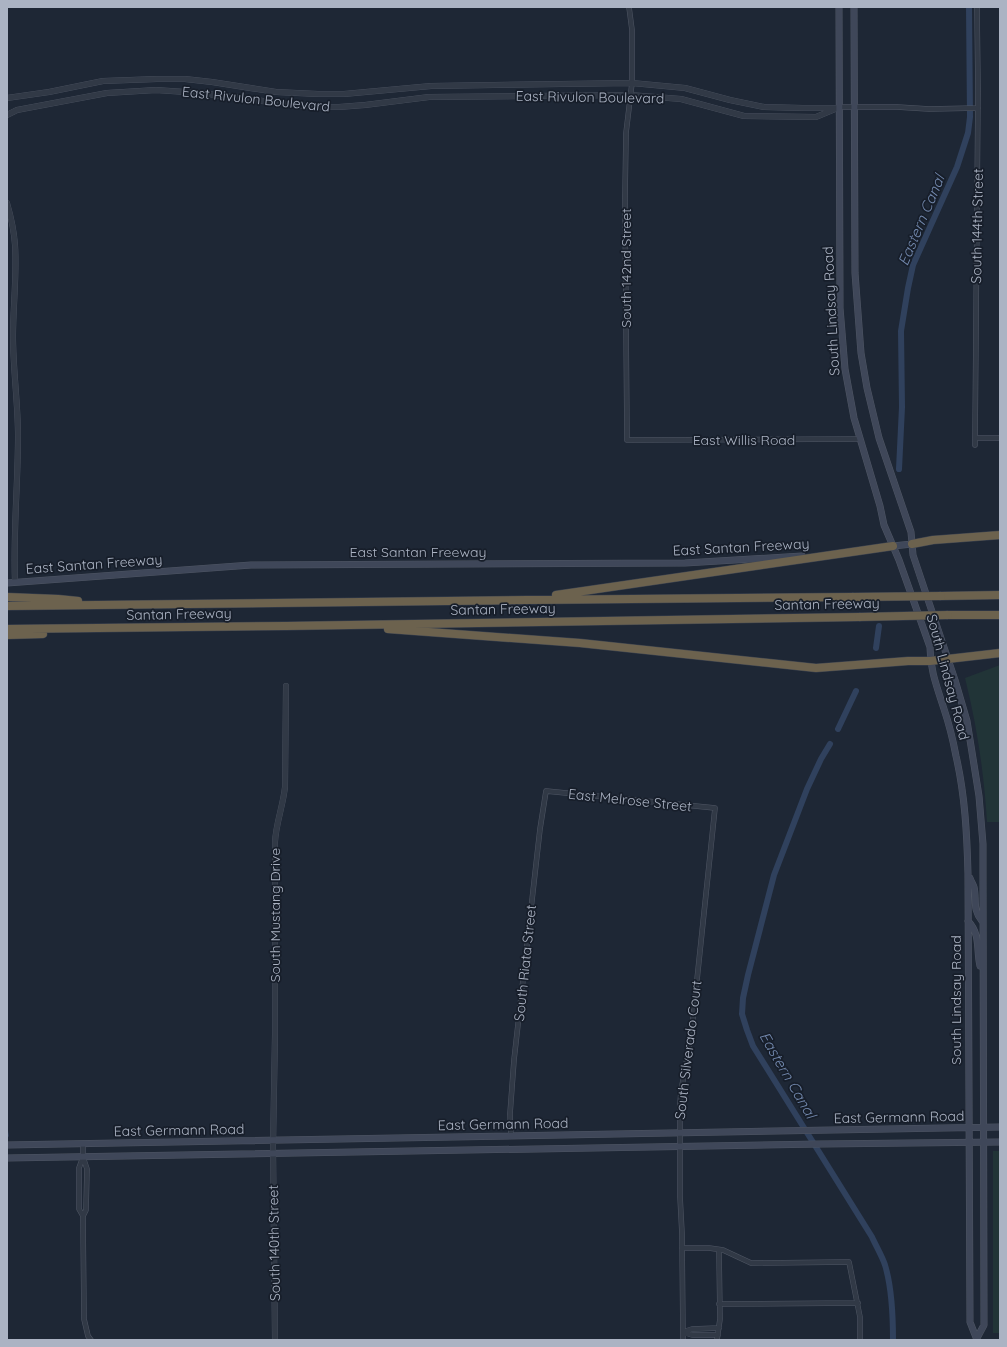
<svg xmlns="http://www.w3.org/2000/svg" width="1007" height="1347" font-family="Quicksand,sans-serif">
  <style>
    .green { fill: #213437 }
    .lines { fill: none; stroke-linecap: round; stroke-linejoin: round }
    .stream { stroke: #30415d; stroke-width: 1.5 }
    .canal { stroke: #30415d; stroke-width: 6 }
    .minor-casing { stroke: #4f5664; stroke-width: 5.5 }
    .tertiary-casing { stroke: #4f5664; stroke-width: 6 }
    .secondary-casing { stroke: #4f5664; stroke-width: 7 }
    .motorway-casing { stroke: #3c4350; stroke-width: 9 }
    .minor { stroke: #313946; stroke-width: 4.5 }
    .tertiary { stroke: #313946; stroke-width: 5.5 }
    .secondary { stroke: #3f4759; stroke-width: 6 }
    .motorway { stroke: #6c624e; stroke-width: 8 }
    .motorway-bridge-casing { stroke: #3c4350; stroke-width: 9; stroke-linecap: butt }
    .motorway-bridge { stroke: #6c624e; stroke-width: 8 }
    .labels { text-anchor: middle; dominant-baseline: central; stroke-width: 3.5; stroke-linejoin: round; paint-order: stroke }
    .street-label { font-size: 14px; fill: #abb3c3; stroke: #171e2a }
    .water-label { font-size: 15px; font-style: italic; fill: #7288ad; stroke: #171e2a }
  </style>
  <rect width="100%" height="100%" fill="#1e2735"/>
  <path class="green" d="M 1000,665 L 1000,822 L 987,822 C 984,773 977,726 965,678 Z
    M 993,1151 L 1000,1151 L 1000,1333 L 993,1333 Z"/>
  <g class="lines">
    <path class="stream" d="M 117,1127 L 117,1131
      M 7,1129 L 8,1136"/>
    <path class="canal" d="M 899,469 L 902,407 L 901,331 L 908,288 L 913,265 L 957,167 L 968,133 L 970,117 L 969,7
      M 876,648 L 879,626
      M 838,729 L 856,691
      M 830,744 L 821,759 L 807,789 L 774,875 L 748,975 L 743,998 L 742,1014 L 747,1030 L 753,1046 L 872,1237 C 876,1246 882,1256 885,1265 C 892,1288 893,1316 893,1340"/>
    <g class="minor-casing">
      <path id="minor" d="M 629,7 L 632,30 L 632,83 L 626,133 L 625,198 L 627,440 L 860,439
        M 840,107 L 897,107 L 929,109 L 978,108
        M 975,438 L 1000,438
        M 975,445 L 978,90 L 977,7
        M 511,1136 L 510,1114 L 514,1060 L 540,829 L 546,791 L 715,808 L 691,1037 L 681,1091 L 680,1104 L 680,1196 L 682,1234 L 683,1340
        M 83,1144 L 83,1157 L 79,1168 L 79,1209 L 83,1216 L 84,1319 L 88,1336 L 91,1340
        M 83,1157 L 87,1169 L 86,1210 L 83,1216
        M 682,1248 L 709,1248 L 723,1250 L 751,1263 L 849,1262 L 860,1317 L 860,1340
        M 719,1304 L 858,1303
        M 683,1332 L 692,1329 L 719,1328
        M 683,1332 L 692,1335 L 718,1335
        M 717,1340 L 720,1319 L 719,1250"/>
    </g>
    <g class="tertiary-casing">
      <path id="tertiary" d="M 7,98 L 49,92 L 103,81 L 157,79 L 185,79 L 212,82 L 276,92 L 318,94 L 344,94 L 431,86 L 632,83 L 685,88 L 730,100 L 764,107 L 803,108 L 836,108
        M 7,115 L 17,110 L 107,93 L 156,90 L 200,93 L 294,105 L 318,107 L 339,107 L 365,105 L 429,97 L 630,95 L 681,99 L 744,116 L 816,117 L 840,107
        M 7,203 C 11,217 14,230 15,245 C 17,275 13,306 13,336 C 13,369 18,403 18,436 C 18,485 13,533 15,582
        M 275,1340 L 273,1146 L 275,1034 L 275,842 C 276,823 283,806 285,787 L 286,686"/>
    </g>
    <g class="secondary-casing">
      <path id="secondary" d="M 839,7 L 840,308 L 845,369 L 854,418 L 880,506 L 884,525 L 899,560 L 930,647 C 930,670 937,687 944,709 C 949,724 953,740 956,756 C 965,795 967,835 968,874 L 970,1322 L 977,1340
        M 854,7 L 855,273 L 861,353 L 867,388 L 879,438 L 911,532 L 913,555 L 955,680 L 967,721 L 979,796 L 983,844 L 983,873 L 984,1325 L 977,1338
        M 893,546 L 912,544
        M 7,583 L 251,565 L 685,563 L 802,556
        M 970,878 C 971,881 973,884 974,887 C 977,900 972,909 982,921
        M 968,921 C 981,935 976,949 980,966
        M 7,1145 L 1000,1127
        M 7,1158 L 821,1144 L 1000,1142"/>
    </g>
    <g class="motorway-casing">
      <path id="motorway" d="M 912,544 L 933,540 L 1000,535
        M 556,595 L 893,546
        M 941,596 L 1000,595
        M 7,597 L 58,599 L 78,601
        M 7,606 L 527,600 L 852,597
        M 948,615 L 1000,615
        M 7,629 L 286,626 L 859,617
        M 388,629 L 580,643 L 816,668 L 908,661 L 930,661 L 1000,653
        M 7,635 L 43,634"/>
    </g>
    <use href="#minor" class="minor"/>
    <use href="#tertiary" class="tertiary"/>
    <use href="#secondary" class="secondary"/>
    <use href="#motorway" class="motorway"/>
    <g class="motorway-bridge-casing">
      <path id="motorway-bridge" d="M 852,597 L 941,596
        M 859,617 L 948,615"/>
    </g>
    <use href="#motorway-bridge" class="motorway-bridge"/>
  </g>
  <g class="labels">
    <g class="street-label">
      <text transform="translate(590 97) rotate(1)">East Rivulon Boulevard</text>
      <text transform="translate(256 99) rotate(6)">East Rivulon Boulevard</text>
      <text transform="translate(977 226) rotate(-89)">South 144th Street</text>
      <text transform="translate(626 268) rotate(-90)">South 142nd Street</text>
      <text transform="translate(831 311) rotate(-93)">South Lindsay Road</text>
      <text x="744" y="440">East Willis Road</text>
      <text transform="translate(741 547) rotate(-3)">East Santan Freeway</text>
      <text x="418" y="552">East Santan Freeway</text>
      <text transform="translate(94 564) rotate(-4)">East Santan Freeway</text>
      <text transform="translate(827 604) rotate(-1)">Santan Freeway</text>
      <text transform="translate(503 609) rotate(-1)">Santan Freeway</text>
      <text transform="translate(179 614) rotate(-1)">Santan Freeway</text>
      <text transform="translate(948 677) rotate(75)">South Lindsay Road</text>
      <text transform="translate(630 800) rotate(6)">East Melrose Street</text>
      <text transform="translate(275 915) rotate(-90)">South Mustang Drive</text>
      <text transform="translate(525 963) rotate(-84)">South Riata Street</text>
      <text transform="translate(956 1000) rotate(-90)">South Lindsay Road</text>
      <text transform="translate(688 1050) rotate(-83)">South Silverado Court</text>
      <text transform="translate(899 1117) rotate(-1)">East Germann Road</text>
      <text transform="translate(503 1124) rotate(-1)">East Germann Road</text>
      <text transform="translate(179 1130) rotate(-1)">East Germann Road</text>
      <text transform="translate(274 1243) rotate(-91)">South 140th Street</text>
    </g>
    <g class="water-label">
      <text transform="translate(921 220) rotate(-67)">Eastern Canal</text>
      <text transform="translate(788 1075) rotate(60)">Eastern Canal</text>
    </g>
  </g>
  <rect width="1007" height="1347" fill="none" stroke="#abb3c3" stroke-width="16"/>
</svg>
